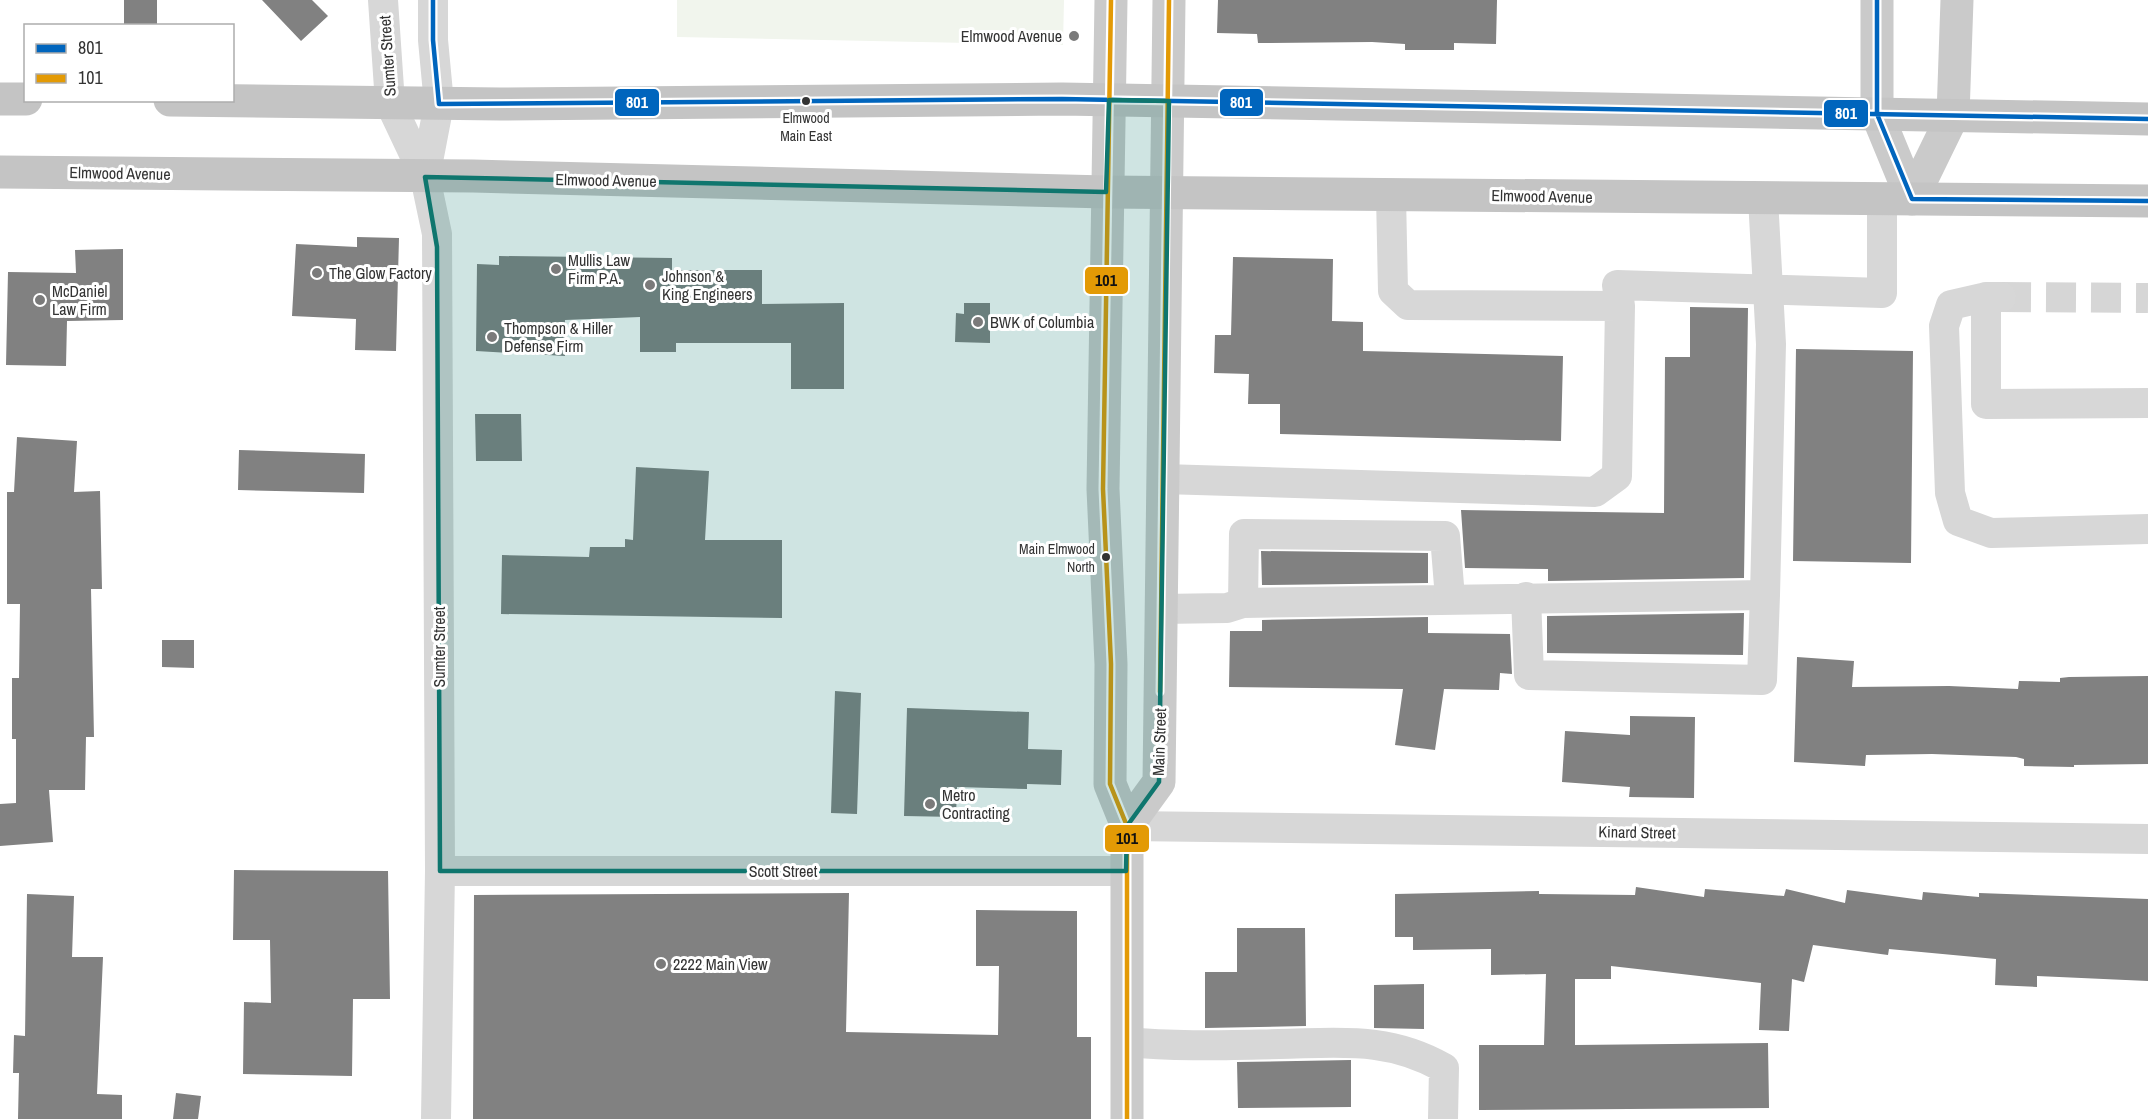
<svg xmlns="http://www.w3.org/2000/svg" width="2148" height="1119" font-family="'Archivo Narrow',sans-serif">
  <style>
    .green { fill: #f1f5ed }
    .building { fill: #818181 }
    .lines { fill: none; stroke-linecap: round; stroke-linejoin: round }
    .minor-tunnel { stroke: #d6d6d6; stroke-width: 30; stroke-dasharray: 30 15; stroke-linecap: butt }
    .minor { stroke: #d7d7d7; stroke-width: 30 }
    .major { stroke: #cacaca; stroke-width: 33 }
    .highway { stroke: #c4c4c4; stroke-width: 33 }
    .bus-1-casing { stroke: #fff; stroke-width: 9 }
    .bus-2-casing { stroke: #fff; stroke-width: 9 }
    .bus-1 { stroke: #0065bd; stroke-width: 4.5 }
    .bus-2 { stroke: #e39a05; stroke-width: 4.5 }
    .marked { fill: #0f766e; fill-opacity: 0.2; stroke: #0f766e; stroke-width: 4.5; stroke-linejoin: round }
    .poi-dot { fill: #7a7a7a; stroke: #fff; stroke-width: 2 }
    .bus-dot { fill: #333; stroke: #fff; stroke-width: 2 }
    .labels { text-anchor: middle; dominant-baseline: central; stroke-width: 6; stroke-linejoin: round; paint-order: stroke }
    .bus-label { font-size: 14px; fill: #333; stroke: #fff }
    .poi-label { font-size: 16px; fill: #333; stroke: #fff; text-anchor: start }
    .street-label { font-size: 16px; fill: #333; stroke: #fff }
    .line-badge { stroke: #fff; stroke-width: 2 }
    .badge-label { font-size: 16px; text-anchor: middle; font-weight: bold; fill: #fff }
    .pale-badge-label { font-size: 16px; text-anchor: middle; font-weight: bold; fill: #111 }
  </style>
  <rect width="100%" height="100%" fill="#fff"/>
  <path class="green" d="M 677,0 L 1064,0 L 1063,45 L 677,37 Z"/>
  <path class="building" d="M 124,0 L 157,0 L 157,26 L 124,26 Z
    M 262,0 L 312,0 L 328,16 L 301,41 Z
    M 1218,0 L 1497,0 L 1496,44 L 1454,43 L 1454,50 L 1405,50 L 1405,44 L 1372,42 L 1258,43 L 1257,34 L 1217,33 Z
    M 357,237 L 399,238 L 396,351 L 355,350 L 356,319 L 292,316 L 296,244 L 357,247 Z
    M 123,249 L 123,320 L 67,321 L 66,366 L 6,365 L 8,272 L 76,273 L 75,250 Z
    M 499,256 L 672,258 L 672,270 L 762,270 L 762,304 L 844,303 L 844,389 L 791,389 L 791,343 L 676,343 L 676,352 L 640,352 L 640,317 L 565,320 L 565,356 L 476,351 L 477,264 L 499,265 Z
    M 1233,257 L 1333,259 L 1332,321 L 1363,322 L 1363,351 L 1563,356 L 1561,441 L 1280,434 L 1280,404 L 1248,404 L 1249,374 L 1214,373 L 1215,335 L 1231,335 Z
    M 964,303 L 990,303 L 990,343 L 955,342 L 956,313 L 964,314 Z
    M 1690,307 L 1748,308 L 1744,578 L 1548,581 L 1548,569 L 1465,568 L 1461,510 L 1664,513 L 1665,357 L 1690,357 Z
    M 1796,349 L 1913,351 L 1911,563 L 1793,561 Z
    M 475,414 L 521,414 L 522,461 L 476,461 Z
    M 17,437 L 77,441 L 74,492 L 100,491 L 102,589 L 91,589 L 94,737 L 86,737 L 85,790 L 49,790 L 53,842 L 0,846 L 0,804 L 16,803 L 16,739 L 12,739 L 12,678 L 19,678 L 20,604 L 7,604 L 7,492 L 14,492 Z
    M 239,450 L 365,454 L 364,493 L 238,490 Z
    M 636,467 L 709,471 L 705,540 L 782,540 L 782,618 L 501,614 L 502,555 L 589,557 L 590,547 L 625,547 L 625,539 L 633,540 Z
    M 1261,551 L 1428,553 L 1428,583 L 1262,585 Z
    M 1744,613 L 1743,655 L 1547,653 L 1547,616 Z
    M 1428,617 L 1428,633 L 1510,634 L 1512,674 L 1500,673 L 1499,690 L 1444,689 L 1435,750 L 1395,745 L 1403,689 L 1229,687 L 1230,631 L 1262,631 L 1262,620 Z
    M 162,640 L 194,640 L 194,668 L 162,667 Z
    M 1797,657 L 1854,661 L 1852,687 L 1949,686 L 2018,689 L 2019,681 L 2060,682 L 2060,678 L 2069,677 L 2148,676 L 2148,764 L 2074,765 L 2074,767 L 2024,766 L 2024,759 L 2016,757 L 1932,754 L 1866,755 L 1865,766 L 1794,762 Z
    M 835,691 L 861,693 L 857,814 L 831,813 Z
    M 907,708 L 1029,712 L 1028,749 L 1062,750 L 1061,785 L 1027,784 L 1027,789 L 957,787 L 956,817 L 904,816 Z
    M 1630,716 L 1695,717 L 1694,798 L 1629,797 L 1630,787 L 1562,782 L 1565,731 L 1630,735 Z
    M 234,870 L 388,871 L 390,999 L 353,999 L 352,1076 L 243,1074 L 244,1002 L 271,1003 L 270,940 L 233,940 Z
    M 1636,887 L 1704,897 L 1705,889 L 1784,896 L 1786,889 L 1845,903 L 1847,890 L 1922,900 L 1923,892 L 1979,897 L 1979,893 L 2148,899 L 2148,981 L 2037,976 L 2037,987 L 1995,985 L 1996,959 L 1889,949 L 1888,955 L 1813,945 L 1804,982 L 1792,979 L 1789,1031 L 1759,1030 L 1761,983 L 1611,966 L 1611,979 L 1575,979 L 1575,1045 L 1768,1043 L 1769,1108 L 1479,1110 L 1479,1045 L 1544,1045 L 1546,974 L 1491,975 L 1491,949 L 1413,950 L 1413,937 L 1395,937 L 1395,894 L 1539,891 L 1539,894 L 1635,895 Z
    M 849,893 L 846,1032 L 998,1035 L 999,966 L 976,966 L 976,910 L 1077,911 L 1077,1037 L 1091,1037 L 1091,1119 L 473,1119 L 474,895 Z
    M 27,894 L 74,896 L 72,957 L 103,957 L 97,1094 L 122,1095 L 122,1119 L 18,1119 L 19,1073 L 13,1073 L 14,1035 L 25,1036 Z
    M 1237,928 L 1305,928 L 1306,1026 L 1205,1028 L 1205,972 L 1237,972 Z
    M 1424,984 L 1424,1029 L 1374,1028 L 1374,985 Z
    M 1351,1060 L 1351,1107 L 1238,1108 L 1237,1062 Z
    M 176,1093 L 201,1096 L 198,1119 L 173,1119 Z"/>
  <g class="lines">
    <path class="minor-tunnel" d="M 2001,297 L 2148,298"/>
    <path class="minor" d="M 383,0 L 390,103 L 425,177 L 437,234 L 440,871 L 436,1119
      M 425,177 L 439,104 L 433,40 L 433,0
      M 1986,297 L 1986,404 L 2148,403
      M 2001,297 L 1986,297 L 1951,305 L 1944,326 L 1950,493 L 1958,521 L 1991,533 L 2148,529
      M 1620,306 L 1617,285 L 1882,293 L 1882,199
      M 1163,479 L 1595,492 L 1617,476 L 1620,306 L 1408,305 L 1393,291 L 1391,195
      M 1526,597 L 1529,675 L 1762,680 L 1765,595
      M 1243,603 L 1244,534 L 1445,536 L 1450,598
      M 1161,609 L 1227,608 L 1243,603 L 1765,595 L 1771,344 L 1763,198
      M 1127,826 L 2148,839
      M 440,871 L 1126,871
      M 1127,1042 C 1177,1047 1228,1045 1279,1044 C 1340,1043 1388,1036 1444,1068 L 1443,1119"/>
    <path class="major" d="M 1111,0 L 1103,489 L 1111,664 L 1110,784 L 1127,826 L 1127,1119
      M 1877,0 L 1877,114 L 1912,199
      M 1912,199 L 1953,115 L 1957,0
      M 1127,826 L 1159,782 L 1169,0"/>
    <path class="highway" d="M 0,99 L 26,99
      M 170,100 L 500,104 L 1062,99 L 2148,119
      M 0,172 L 473,176 L 1106,192 L 2148,201"/>
    <g class="bus-1-casing">
      <path id="bus-1" d="M 433,0 L 433,40 L 439,104 L 1062,99 L 2148,119
        M 1877,0 L 1877,114 L 1912,199 L 2148,201"/>
    </g>
    <g class="bus-2-casing">
      <path id="bus-2" d="M 1111,0 L 1103,489 L 1111,664 L 1110,784 L 1127,826 L 1127,1119
        M 1160,692 L 1169,0"/>
    </g>
    <use href="#bus-1" class="bus-1"/>
    <use href="#bus-2" class="bus-2"/>
  </g>
  <path class="marked" d="M 1109,100 L 1169,101 L 1159,782 L 1127,826 L 1126,871 L 440,871 L 437,247 L 425,177 L 1106,192 Z"/>
  <g class="poi-dot">
    <circle cx="1074" cy="36" r="6"/>
    <circle cx="556" cy="269" r="6"/>
    <circle cx="317" cy="273" r="6"/>
    <circle cx="650" cy="285" r="6"/>
    <circle cx="40" cy="300" r="6"/>
    <circle cx="978" cy="322" r="6"/>
    <circle cx="492" cy="337" r="6"/>
    <circle cx="930" cy="804" r="6"/>
    <circle cx="661" cy="964" r="6"/>
  </g>
  <g class="bus-dot">
    <circle cx="806" cy="101" r="5"/>
    <circle cx="1106" cy="557" r="5"/>
  </g>
  <g class="labels">
    <g class="bus-label">
      <text x="806" y="118">Elmwood<tspan x="806" dy="18">Main East</tspan></text>
      <text x="1095" y="549" text-anchor="end">Main Elmwood<tspan x="1095" dy="18">North</tspan></text>
    </g>
    <g class="poi-label">
      <text x="1062" y="36" text-anchor="end">Elmwood Avenue</text>
      <text x="568" y="260">Mullis Law<tspan x="568" dy="18">Firm P.A.</tspan></text>
      <text x="329" y="273">The Glow Factory</text>
      <text x="662" y="276">Johnson &amp;<tspan x="662" dy="18">King Engineers</tspan></text>
      <text x="52" y="291">McDaniel<tspan x="52" dy="18">Law Firm</tspan></text>
      <text x="990" y="322">BWK of Columbia</text>
      <text x="504" y="328">Thompson &amp; Hiller<tspan x="504" dy="18">Defense Firm</tspan></text>
      <text x="942" y="795">Metro<tspan x="942" dy="18">Contracting</tspan></text>
      <text x="673" y="964">2222 Main View</text>
    </g>
    <g class="street-label">
      <text transform="translate(387 56) rotate(-94)">Sumter Street</text>
      <text transform="translate(120 173) rotate(1)">Elmwood Avenue</text>
      <text transform="translate(606 180) rotate(1)">Elmwood Avenue</text>
      <text transform="translate(1542 196) rotate(1)">Elmwood Avenue</text>
      <text transform="translate(439 647) rotate(-90)">Sumter Street</text>
      <text transform="translate(1159 742) rotate(-88)">Main Street</text>
      <text transform="translate(1637 832) rotate(1)">Kinard Street</text>
      <text x="783" y="871">Scott Street</text>
    </g>
  </g>
  <g class="line-badge">
    <rect x="1219" y="88" width="45" height="29" rx="6" fill="#0065bd"/>
    <rect x="614" y="88" width="46" height="29" rx="6" fill="#0065bd"/>
    <rect x="1823" y="99" width="46" height="29" rx="6" fill="#0065bd"/>
    <rect x="1084" y="266" width="45" height="29" rx="6" fill="#e39a05"/>
    <rect x="1104" y="824" width="46" height="29" rx="6" fill="#e39a05"/>
  </g>
  <g class="badge-label">
    <text x="1241" y="108">801</text>
    <text x="637" y="108">801</text>
    <text x="1846" y="119">801</text>
  </g>
  <g class="pale-badge-label">
    <text x="1106" y="286">101</text>
    <text x="1127" y="844">101</text>
  </g>
  <rect x="24" y="24" width="210" height="78" fill="#ffffff" stroke="#adadad" stroke-width="1.5"/>
  <rect x="36" y="44" width="30" height="9" fill="#0065bd" stroke="#adadad" stroke-width="1.5"/>
  <text x="78" y="54" font-size="18" fill="#333333">801</text>
  <rect x="36" y="74" width="30" height="9" fill="#e39a05" stroke="#adadad" stroke-width="1.5"/>
  <text x="78" y="84" font-size="18" fill="#333333">101</text>
</svg>
